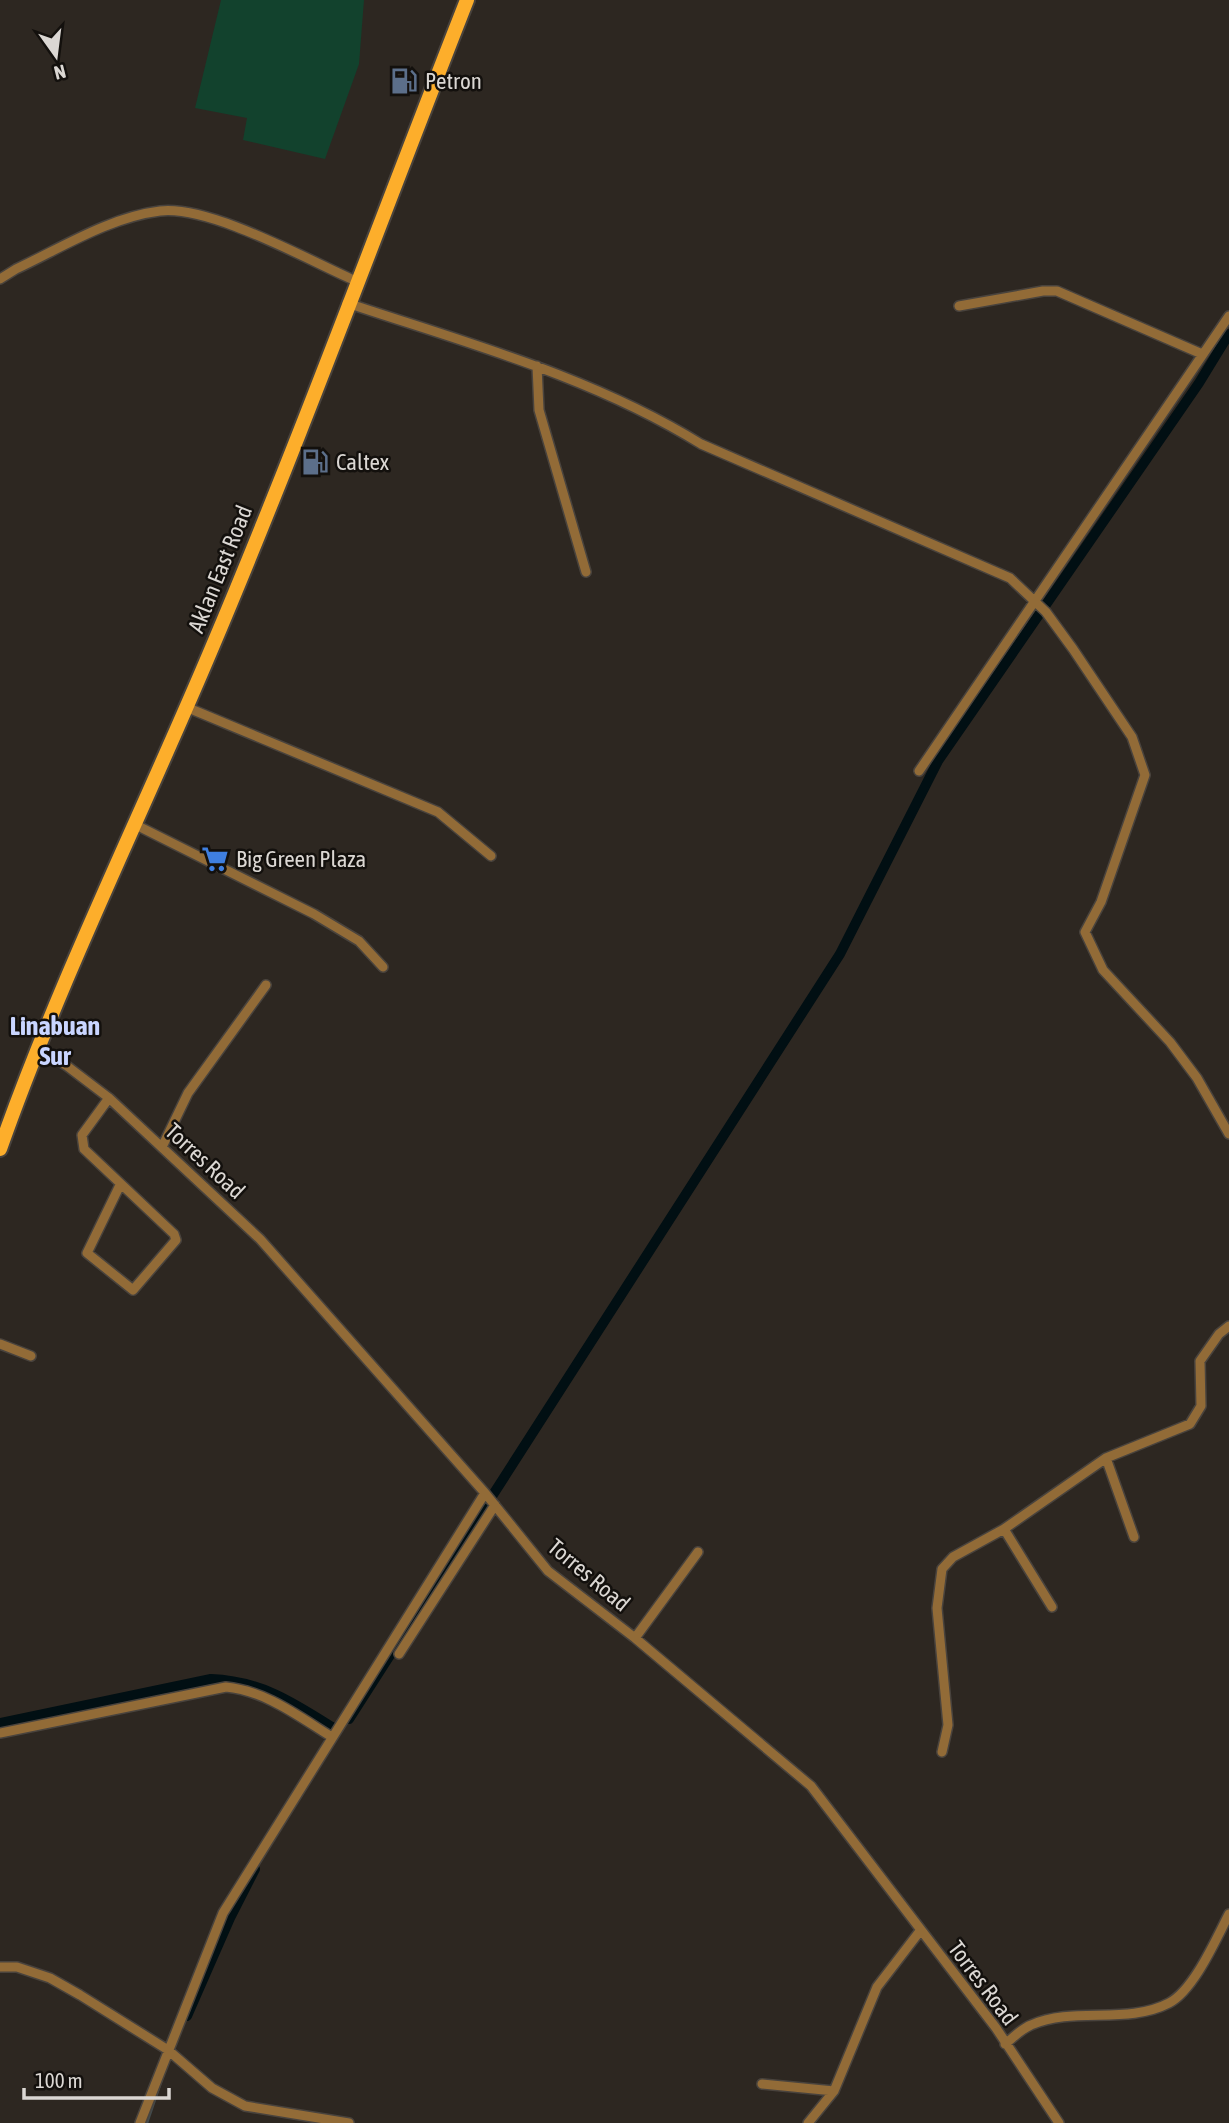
<svg xmlns="http://www.w3.org/2000/svg" width="1229" height="2123" font-family="'Asap Condensed',sans-serif">
  <style>
    .green { fill: #12422d }
    .lines { fill: none; stroke-linecap: round; stroke-linejoin: round }
    .stream { stroke: #424b4d; stroke-width: 2.5 }
    .canal { stroke: #010f13; stroke-width: 10 }
    .minor-casing { stroke: #49433d; stroke-width: 12 }
    .primary-casing { stroke: #49433d; stroke-width: 18 }
    .minor { stroke: #926b37; stroke-width: 9 }
    .primary { stroke: #fdae2b; stroke-width: 14 }
    .labels { text-anchor: middle; dominant-baseline: central; stroke-width: 5; stroke-linejoin: round; paint-order: stroke }
    .poi-label { font-size: 23px; fill: #dbd7d3; stroke: #13100d; text-anchor: start }
    .street-label { font-size: 23px; fill: #dbd7d3; stroke: #13100d }
    .quarter-label { font-size: 26px; font-weight: bold; fill: #c9d5ff; stroke: #13100d }
  </style>
  <rect width="100%" height="100%" fill="#2d2721"/>
  <path class="green" d="M 221,0 L 364,0 L 359,64 L 325,159 L 243,140 L 247,118 L 195,108 Z"/>
  <g class="lines">
    <path class="stream" d="M 147,2123 L 163,2076"/>
    <path class="canal" d="M 349,1719 L 840,954 L 938,761 L 1199,383 L 1229,334
      M 0,1723 L 211,1679 C 260,1681 291,1701 332,1727
      M 187,2016 L 230,1918 L 255,1869"/>
    <g class="minor-casing">
      <path id="minor" d="M 0,279 L 16,269 C 61,248 110,217 160,211 C 210,205 308,260 356,281
        M 347,303 C 467,343 593,377 701,444 L 1010,578 L 1046,612 L 1073,649 L 1132,737 L 1145,775 L 1101,902 L 1085,932 L 1103,970 L 1170,1042 L 1197,1078 L 1229,1134
        M 959,306 L 1043,291 L 1057,291 L 1202,354
        M 537,366 L 539,410 L 586,572
        M 186,707 L 438,812 L 491,856
        M 919,771 L 1229,316
        M 136,825 L 314,914 L 359,941 L 383,967
        M 38,1048 L 67,1066 L 109,1098 L 260,1239 L 485,1493 L 548,1571 L 635,1638 L 811,1786 L 996,2028 L 1059,2123
        M 109,1098 L 82,1135 L 84,1149 L 174,1234 L 176,1240 L 133,1290 L 87,1253 L 120,1185
        M 162,1147 L 188,1093 L 266,985
        M 0,1344 L 31,1356
        M 1106,1458 L 1134,1537
        M 1004,1529 L 1052,1607
        M 635,1638 L 698,1552
        M 399,1654 L 495,1505
        M 0,1733 L 226,1687 C 266,1691 298,1716 332,1737
        M 942,1752 L 948,1725 L 937,1608 L 942,1569 L 953,1557 L 1004,1529 L 1106,1458 L 1190,1424 L 1201,1406 L 1200,1361 L 1219,1334 L 1229,1326
        M 0,1967 L 17,1967 L 50,1978 L 80,1995 L 168,2050 L 212,2088 L 245,2106 L 349,2123
        M 1005,2044 C 1013,2038 1021,2029 1031,2025 C 1074,2006 1127,2025 1169,2003 C 1194,1990 1216,1939 1229,1914
        M 762,2084 L 834,2091
        M 140,2123 L 223,1913 L 485,1493
        M 808,2123 L 834,2091 L 877,1987 L 920,1931"/>
    </g>
    <g class="primary-casing">
      <path id="primary" d="M 0,1149 C 60,979 141,816 211,650 C 302,435 382,216 467,0"/>
    </g>
    <use href="#minor" class="minor"/>
    <use href="#primary" class="primary"/>
  </g>
  <defs>
    <g id="fuel-bare" transform="scale(2.1)"><path d="M-5.5-6h7V0h2V4h1.3V-2.5L3-4.5l.8-.8L6-3V5H2.5V1h-1V6h-7ZM-4.2-4.7v3.2H.2V-4.7Z" fill="#5c6f8a" stroke="#13100d" stroke-width="2.5" paint-order="stroke"/></g>
    <g id="supermarket-bare" transform="scale(2.1)"><path d="M-6-5.5h2.5l.6 2H6L4.5 2H-2.5L-4.4-4H-6ZM-1.5 3.2a1.3 1.3 0 1 0 .1 0ZM3 3.2a1.3 1.3 0 1 0 .1 0Z" fill="#3f7fe0" stroke="#13100d" stroke-width="2.5" paint-order="stroke"/></g>
  </defs>
  <g fill-rule="evenodd">
    <use href="#fuel-bare" x="404" y="81"/>
    <use href="#fuel-bare" x="315" y="462"/>
    <use href="#supermarket-bare" x="215" y="859"/>
  </g>
  <g class="labels">
    <g class="poi-label">
      <text x="425" y="81">Petron</text>
      <text x="336" y="462">Caltex</text>
      <text x="236" y="859">Big Green Plaza</text>
    </g>
    <g class="street-label">
      <text transform="translate(220 569) rotate(-68)">Aklan East Road</text>
      <text transform="translate(205 1161) rotate(43)">Torres Road</text>
      <text transform="translate(589 1575) rotate(40)">Torres Road</text>
      <text transform="translate(983 1983) rotate(53)">Torres Road</text>
    </g>
    <g class="quarter-label">
      <text x="55" y="1026">Linabuan<tspan x="55" dy="30">Sur</tspan></text>
    </g>
  </g>
  <g transform="translate(56 56) rotate(166)" stroke="#13100d" stroke-width="5" paint-order="stroke">
  <path d="M0-5L12 26L0 18L-12 26Z" fill="#dbd7d3"/>
  <text y="-10" font-size="19" font-weight="bold" text-anchor="middle" fill="#dbd7d3">N</text>
  </g>
  <path d="M24 2088v10h145v-10" fill="none" stroke="#dbd7d3" stroke-width="3.5"/>
  <text x="35" y="2088" font-size="21" fill="#dbd7d3" stroke="#13100d" stroke-width="5" paint-order="stroke">100 m</text>
</svg>
